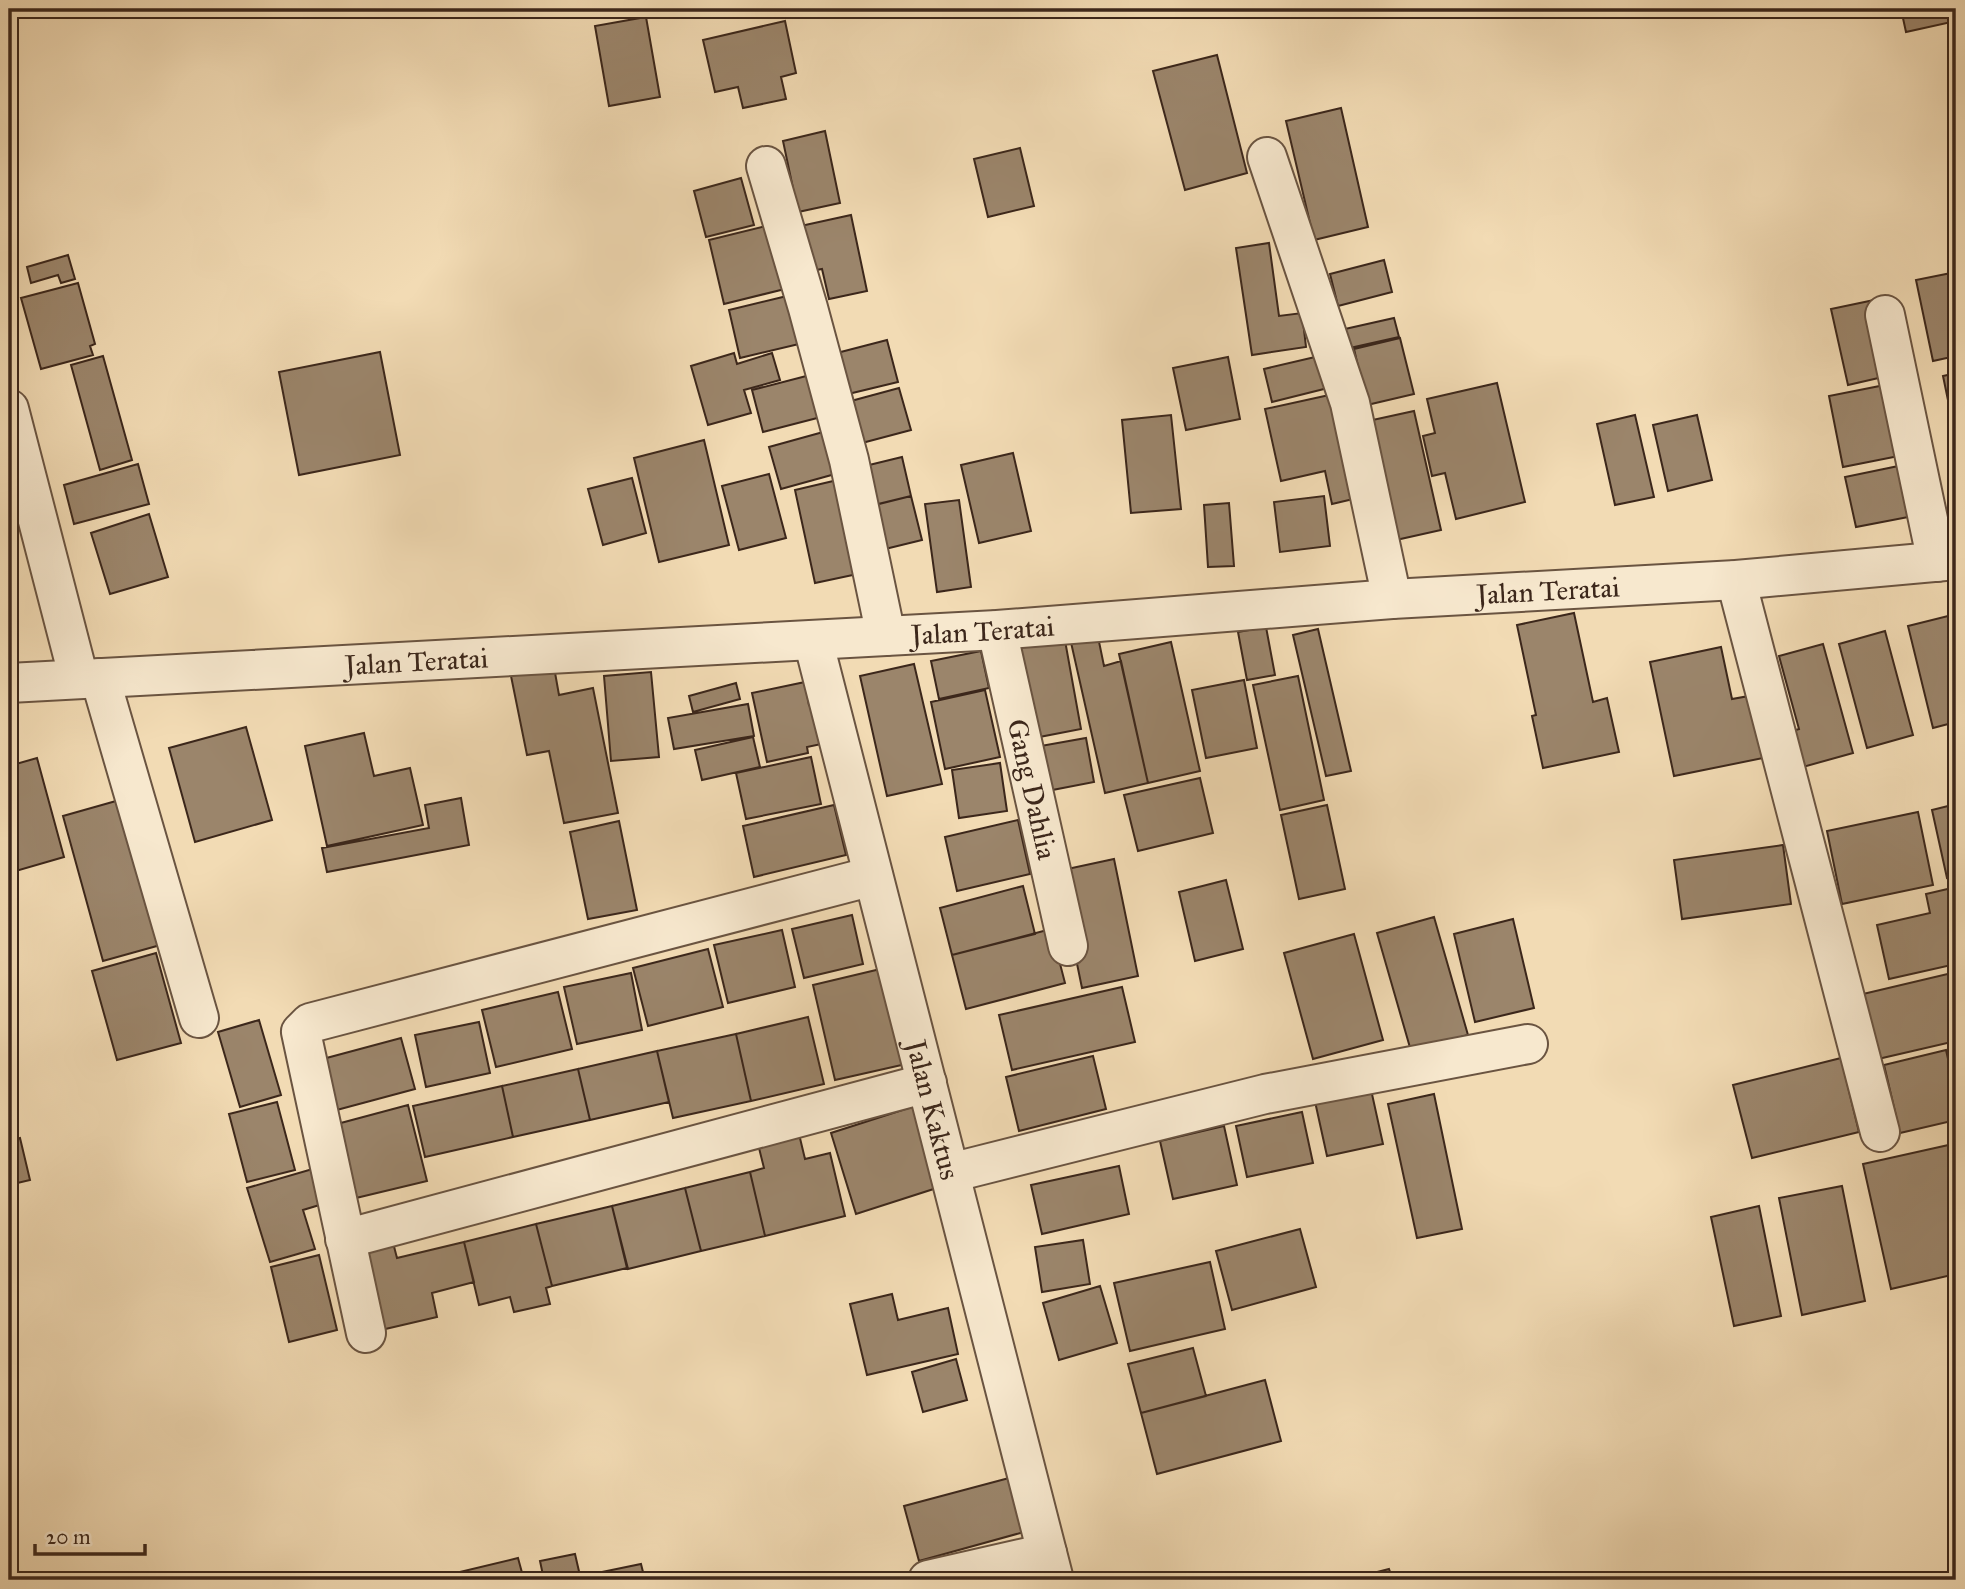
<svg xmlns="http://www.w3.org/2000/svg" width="1965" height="1589" font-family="'IM FELL Great Primer',serif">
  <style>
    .building { fill: #9b856b; stroke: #3c271b; stroke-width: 2 }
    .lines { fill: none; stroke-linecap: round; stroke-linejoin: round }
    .street-casing { stroke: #6a5441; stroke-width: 42 }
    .street { stroke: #f7e8ce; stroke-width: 38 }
    .labels { text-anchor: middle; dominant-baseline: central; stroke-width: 5; stroke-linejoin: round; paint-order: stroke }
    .street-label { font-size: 28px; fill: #3c271b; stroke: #f7e8ce }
  </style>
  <rect width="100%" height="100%" fill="#f2dbb4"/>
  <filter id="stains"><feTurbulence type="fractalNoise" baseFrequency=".00286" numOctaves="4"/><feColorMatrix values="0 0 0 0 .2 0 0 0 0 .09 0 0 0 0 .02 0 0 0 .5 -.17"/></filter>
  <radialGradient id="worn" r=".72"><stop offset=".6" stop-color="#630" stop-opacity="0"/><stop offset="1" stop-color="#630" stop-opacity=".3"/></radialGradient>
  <path class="building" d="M 1901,9 L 1956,9 L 1956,21 L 1906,32 Z
    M 646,17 L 660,97 L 609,106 L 595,26 Z
    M 785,21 L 796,73 L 781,77 L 786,99 L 743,108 L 738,87 L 715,92 L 703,40 Z
    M 1217,55 L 1247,173 L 1185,190 L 1153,71 Z
    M 1341,108 L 1368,227 L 1314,240 L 1286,121 Z
    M 825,131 L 840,203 L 798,212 L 783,141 Z
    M 1020,148 L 1034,206 L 988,217 L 974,159 Z
    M 741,178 L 754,225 L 706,237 L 694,191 Z
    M 851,215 L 867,291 L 829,299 L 822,269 L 806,272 L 796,227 Z
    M 774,224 L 789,288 L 724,304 L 709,240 Z
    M 1269,243 L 1279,316 L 1302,313 L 1306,347 L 1252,355 L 1236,248 Z
    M 68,255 L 75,279 L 61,283 L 58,275 L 31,283 L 27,267 Z
    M 1384,260 L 1392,292 L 1338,306 L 1330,274 Z
    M 1956,272 L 1956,356 L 1933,361 L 1916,280 Z
    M 78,283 L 95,344 L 90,346 L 93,355 L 41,369 L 21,298 Z
    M 787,296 L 799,344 L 740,358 L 729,310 Z
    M 1879,299 L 1896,374 L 1848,385 L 1831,309 Z
    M 1394,318 L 1399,337 L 1341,350 L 1336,331 Z
    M 1400,338 L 1414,394 L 1367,405 L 1354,349 Z
    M 887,340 L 898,382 L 844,395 L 833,354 Z
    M 380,352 L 400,455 L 299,475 L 279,372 Z
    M 734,353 L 737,364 L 772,353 L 780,380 L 744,390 L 751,413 L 708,425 L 691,366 Z
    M 1328,354 L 1336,386 L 1272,402 L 1264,369 Z
    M 103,356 L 132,460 L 100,470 L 71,365 Z
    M 1228,357 L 1240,419 L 1186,430 L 1173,368 Z
    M 1956,373 L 1956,439 L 1943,376 Z
    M 814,374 L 825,416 L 763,432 L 752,390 Z
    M 1497,383 L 1525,502 L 1456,519 L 1445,473 L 1432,476 L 1423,436 L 1435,433 L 1427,399 Z
    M 1895,383 L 1909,454 L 1843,467 L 1829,396 Z
    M 899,388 L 911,430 L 862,443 L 851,401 Z
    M 1343,392 L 1366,496 L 1332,504 L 1325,471 L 1281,481 L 1265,409 Z
    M 1414,411 L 1441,530 L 1396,540 L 1368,421 Z
    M 1171,415 L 1181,509 L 1131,513 L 1122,420 Z
    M 1635,415 L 1654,497 L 1615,505 L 1597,424 Z
    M 1697,415 L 1712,480 L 1668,491 L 1653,425 Z
    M 834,429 L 846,471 L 781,489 L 769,447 Z
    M 704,440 L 729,545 L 659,562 L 634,458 Z
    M 1013,453 L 1031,531 L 979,543 L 961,465 Z
    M 902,457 L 911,496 L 874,505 L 865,466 Z
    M 1913,463 L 1924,514 L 1856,527 L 1845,477 Z
    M 138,464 L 149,504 L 74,524 L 64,485 Z
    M 769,474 L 786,538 L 739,550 L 722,486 Z
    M 632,478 L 646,533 L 603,545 L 588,489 Z
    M 846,478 L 867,572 L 815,583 L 795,490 Z
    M 911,496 L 922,540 L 877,551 L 867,507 Z
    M 1324,496 L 1330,546 L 1280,552 L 1274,502 Z
    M 959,500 L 971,587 L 937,592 L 925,504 Z
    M 1229,503 L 1234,566 L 1208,567 L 1204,505 Z
    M 149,514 L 168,577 L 110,594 L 91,533 Z
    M 1574,613 L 1593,702 L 1607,698 L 1619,752 L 1543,768 L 1532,716 L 1536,715 L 1517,625 Z
    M 1956,614 L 1956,722 L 1933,728 L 1908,626 Z
    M 1266,627 L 1275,675 L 1247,680 L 1238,632 Z
    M 1318,629 L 1351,771 L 1326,776 L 1293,635 Z
    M 1885,631 L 1913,735 L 1867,748 L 1839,644 Z
    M 1097,632 L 1104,666 L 1121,661 L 1148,783 L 1105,793 L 1070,638 Z
    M 1064,635 L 1081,729 L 1029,739 L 1011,645 Z
    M 1171,642 L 1200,771 L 1148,783 L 1119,654 Z
    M 1823,644 L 1853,753 L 1792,770 L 1783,734 L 1799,729 L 1779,656 Z
    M 1721,647 L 1732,699 L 1760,694 L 1773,756 L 1674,776 L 1650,662 Z
    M 981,651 L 989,688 L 939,699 L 931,661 Z
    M 914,664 L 942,784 L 887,796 L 860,676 Z
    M 554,667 L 559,695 L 593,688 L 618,813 L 564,823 L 549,751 L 527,755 L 511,676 Z
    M 651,672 L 659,757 L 611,761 L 604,676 Z
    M 1298,676 L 1324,800 L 1280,810 L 1253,685 Z
    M 1244,680 L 1257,748 L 1206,758 L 1192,690 Z
    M 805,682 L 809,705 L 818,703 L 826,743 L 807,747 L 808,753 L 767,762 L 752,693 Z
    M 736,683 L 740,699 L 693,712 L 689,696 Z
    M 985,690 L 1000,757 L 945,769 L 931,702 Z
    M 748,704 L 754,736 L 674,749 L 668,718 Z
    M 246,727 L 272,820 L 195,842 L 169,748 Z
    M 364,733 L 374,776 L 410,768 L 423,825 L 327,846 L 305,746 Z
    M 753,737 L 760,767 L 702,780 L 695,750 Z
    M 1086,738 L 1094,782 L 1042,792 L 1035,747 Z
    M 811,757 L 821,804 L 746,819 L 736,773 Z
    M 37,758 L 64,857 L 9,873 L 9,766 Z
    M 1000,763 L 1007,811 L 959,818 L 952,770 Z
    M 1200,778 L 1213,833 L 1138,851 L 1124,795 Z
    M 461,798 L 469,845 L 327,872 L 322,848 L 429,828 L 425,805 Z
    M 123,799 L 164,944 L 103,961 L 63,816 Z
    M 1956,804 L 1956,876 L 1947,878 L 1932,810 Z
    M 834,805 L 846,855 L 754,877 L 743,826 Z
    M 1327,805 L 1345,889 L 1299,899 L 1281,815 Z
    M 1918,812 L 1933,885 L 1842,904 L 1827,831 Z
    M 1018,820 L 1030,874 L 957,891 L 945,837 Z
    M 619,821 L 637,910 L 588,919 L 570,832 Z
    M 1783,845 L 1791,904 L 1682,919 L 1674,860 Z
    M 1114,859 L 1138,976 L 1082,988 L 1058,871 Z
    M 1226,880 L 1243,949 L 1195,961 L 1179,892 Z
    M 1023,886 L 1035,934 L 952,955 L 940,908 Z
    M 1956,887 L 1956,964 L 1889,979 L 1877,925 L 1930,913 L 1926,894 Z
    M 852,915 L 863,964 L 804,978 L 792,929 Z
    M 1434,917 L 1468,1035 L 1411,1051 L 1377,933 Z
    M 1513,919 L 1534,1008 L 1475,1022 L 1454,934 Z
    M 1051,929 L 1065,983 L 966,1009 L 952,955 Z
    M 782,930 L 795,987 L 728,1003 L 714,945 Z
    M 1354,934 L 1383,1040 L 1313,1059 L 1284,953 Z
    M 708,949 L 723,1007 L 648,1026 L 633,968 Z
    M 156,953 L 181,1043 L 117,1060 L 92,971 Z
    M 893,966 L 915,1062 L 835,1080 L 813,985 Z
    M 1956,972 L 1956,1041 L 1878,1059 L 1863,994 Z
    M 631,973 L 642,1030 L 577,1044 L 564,987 Z
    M 1122,987 L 1135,1042 L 1012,1070 L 999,1015 Z
    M 558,992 L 572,1049 L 496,1067 L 482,1010 Z
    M 808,1017 L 824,1084 L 751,1101 L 736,1034 Z
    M 259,1020 L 281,1095 L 240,1107 L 218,1032 Z
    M 479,1022 L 490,1073 L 426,1087 L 415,1035 Z
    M 736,1034 L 751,1101 L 673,1118 L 657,1051 Z
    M 401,1038 L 415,1089 L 333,1111 L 319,1060 Z
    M 1946,1050 L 1956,1094 L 1956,1120 L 1900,1133 L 1884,1065 Z
    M 657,1051 L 669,1102 L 590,1120 L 578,1069 Z
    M 1093,1056 L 1106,1109 L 1019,1131 L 1006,1077 Z
    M 1841,1058 L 1859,1132 L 1752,1158 L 1733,1085 Z
    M 578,1069 L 590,1120 L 513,1137 L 502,1086 Z
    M 1370,1085 L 1383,1144 L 1327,1156 L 1314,1097 Z
    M 502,1086 L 513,1137 L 425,1157 L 413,1106 Z
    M 1434,1094 L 1462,1229 L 1417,1238 L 1388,1104 Z
    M 277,1102 L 295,1170 L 247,1182 L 229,1114 Z
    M 921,1104 L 946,1185 L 856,1214 L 831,1133 Z
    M 408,1105 L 427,1181 L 356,1198 L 337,1124 Z
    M 1302,1112 L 1313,1163 L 1247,1177 L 1236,1126 Z
    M 1224,1126 L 1237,1185 L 1173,1199 L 1160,1141 Z
    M 799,1134 L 805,1159 L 830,1153 L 845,1216 L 765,1236 L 750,1172 L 764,1168 L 758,1144 Z
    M 20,1138 L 30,1180 L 9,1185 L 9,1141 Z
    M 1953,1144 L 1956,1158 L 1956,1274 L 1891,1289 L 1863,1164 Z
    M 1119,1166 L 1129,1214 L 1042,1234 L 1031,1185 Z
    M 316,1168 L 326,1203 L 303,1210 L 315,1249 L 270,1262 L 247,1188 Z
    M 750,1172 L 765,1236 L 701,1251 L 685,1188 Z
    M 1842,1186 L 1865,1301 L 1802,1315 L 1779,1198 Z
    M 685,1188 L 701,1251 L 628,1269 L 612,1206 Z
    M 612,1206 L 627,1268 L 552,1286 L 536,1224 Z
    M 1759,1206 L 1781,1316 L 1734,1326 L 1711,1217 Z
    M 536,1224 L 552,1286 L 546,1288 L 550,1304 L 514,1312 L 510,1297 L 479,1305 L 464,1242 Z
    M 1300,1229 L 1316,1287 L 1232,1310 L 1216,1251 Z
    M 390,1231 L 397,1258 L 464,1242 L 474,1282 L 432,1293 L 437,1317 L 381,1330 L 359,1238 Z
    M 1083,1240 L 1090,1284 L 1042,1292 L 1035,1247 Z
    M 319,1255 L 337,1330 L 289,1342 L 271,1267 Z
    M 1210,1262 L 1225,1329 L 1130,1351 L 1114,1283 Z
    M 1100,1286 L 1117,1343 L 1059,1360 L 1043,1303 Z
    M 892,1294 L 898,1320 L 948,1308 L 958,1354 L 867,1375 L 850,1304 Z
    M 1193,1348 L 1206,1396 L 1141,1413 L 1128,1364 Z
    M 956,1359 L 967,1400 L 923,1412 L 912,1372 Z
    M 1265,1380 L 1281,1441 L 1157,1474 L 1141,1413 Z
    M 1009,1478 L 1024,1532 L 919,1561 L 904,1506 Z
    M 575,1554 L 581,1580 L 544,1580 L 540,1561 Z
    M 518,1558 L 524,1580 L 440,1580 L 439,1577 Z
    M 641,1564 L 645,1580 L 599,1580 L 597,1573 Z
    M 1389,1569 L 1393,1580 L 1346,1580 Z"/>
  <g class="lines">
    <g class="street-casing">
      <g id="street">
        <path d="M 1267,157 L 1350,403 L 1392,599"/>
        <path d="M 766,166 L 808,308 L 849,460 L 886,636"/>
        <path d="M 1885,315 L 1937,562"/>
        <path d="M 9,409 L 79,679"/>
        <path d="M 1736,580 L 1880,1132"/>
        <path id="s1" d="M 997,630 L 1068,946"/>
        <path id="s2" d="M 813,640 L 1054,1580"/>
        <path d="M 100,678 L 199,1018"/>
        <path id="s3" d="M 9,683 L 997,630 L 1392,599 L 1736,580 L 1956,560"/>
        <path d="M 950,1173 L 1265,1094 L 1528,1044"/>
        <path d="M 345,1239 L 927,1083"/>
        <path d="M 366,1333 L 301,1032 L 310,1023 L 873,876"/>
        <path d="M 928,1580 L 1047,1553"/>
      </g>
    </g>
    <use href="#street" class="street"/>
  </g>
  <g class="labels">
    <g class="street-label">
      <text stroke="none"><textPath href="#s3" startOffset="1542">Jalan Teratai</textPath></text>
      <text stroke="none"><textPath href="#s3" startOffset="975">Jalan Teratai</textPath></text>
      <text stroke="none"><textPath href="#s3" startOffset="408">Jalan Teratai</textPath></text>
      <text stroke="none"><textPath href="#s1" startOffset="163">Gang Dahlia</textPath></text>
      <text stroke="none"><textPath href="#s2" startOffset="485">Jalan Kaktus</textPath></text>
    </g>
  </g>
  <rect width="1965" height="1589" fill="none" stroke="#f2dbb4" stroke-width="35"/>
  <rect x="10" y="10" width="1944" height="1568" fill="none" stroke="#3c271b" stroke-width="3.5"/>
  <rect x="18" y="18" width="1930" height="1554" fill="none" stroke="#3c271b" stroke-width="2"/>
  <path d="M35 1544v10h110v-10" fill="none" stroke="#3c271b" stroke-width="3.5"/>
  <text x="46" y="1544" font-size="21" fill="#3c271b" stroke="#f7e8ce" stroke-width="5" paint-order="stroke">20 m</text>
  <rect width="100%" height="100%" filter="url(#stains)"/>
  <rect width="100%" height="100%" fill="url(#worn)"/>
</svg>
